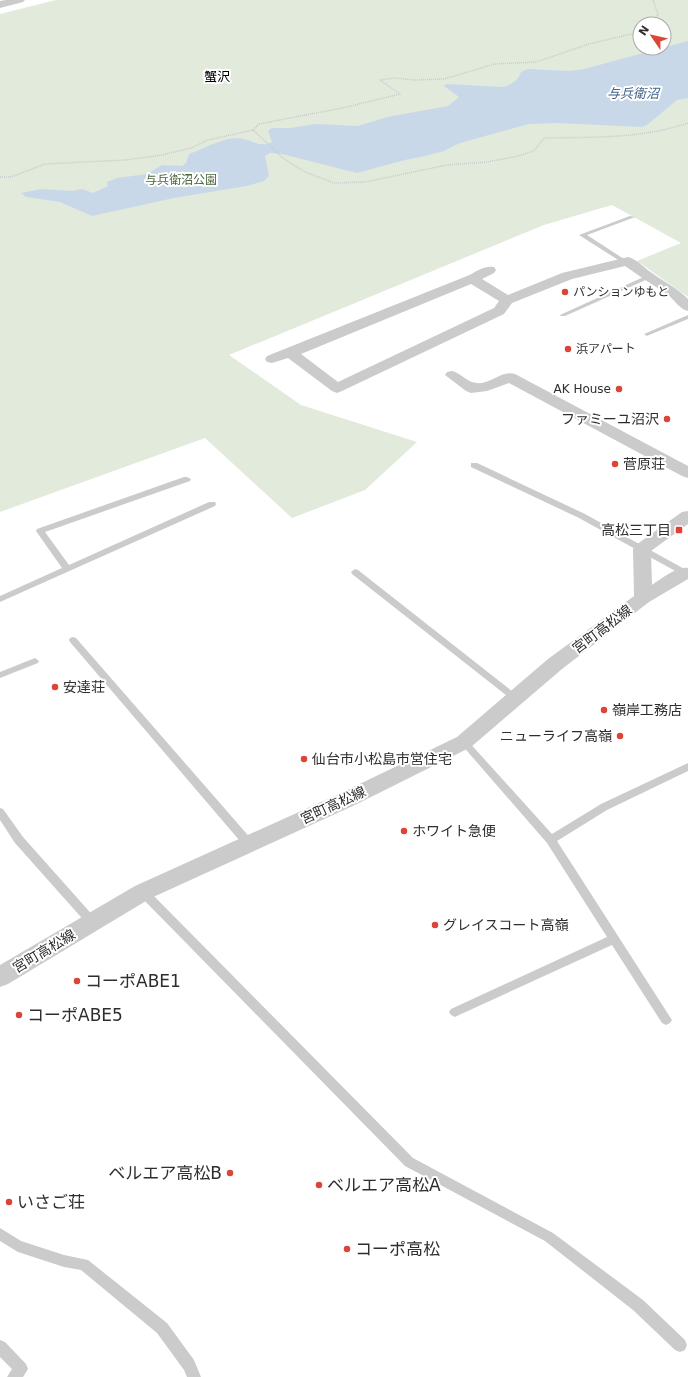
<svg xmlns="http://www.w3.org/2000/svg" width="688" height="1377" font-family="'DejaVu Sans','Noto Sans JP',sans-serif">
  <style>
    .green { fill: #e2eadc; fill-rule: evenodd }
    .water { fill: #c9d8e9 }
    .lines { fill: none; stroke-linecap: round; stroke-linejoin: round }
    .path { stroke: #cbcbcb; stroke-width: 1.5; stroke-dasharray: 1 1; stroke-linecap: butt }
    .service { fill: #cbcbcb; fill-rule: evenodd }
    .minor { fill: #cbcbcb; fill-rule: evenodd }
    .tertiary { fill: #cbcbcb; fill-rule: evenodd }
    .poi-dot { fill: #dc4438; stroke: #fff; stroke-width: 1.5 }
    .labels { text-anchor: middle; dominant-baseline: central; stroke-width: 4; stroke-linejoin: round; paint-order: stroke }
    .far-park-label { font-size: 12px; fill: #4b673d; stroke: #fff }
    .far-poi-label { font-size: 12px; fill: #2e2e2e; stroke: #fff; text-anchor: start }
    .far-quarter-label { font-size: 13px; fill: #000; stroke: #fff }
    .far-water-label { font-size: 13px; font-style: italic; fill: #40638b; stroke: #fff }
    .poi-label { font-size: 14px; fill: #2e2e2e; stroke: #fff; text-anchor: start }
    .street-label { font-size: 14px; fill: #2e2e2e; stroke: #fff }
    .near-poi-label { font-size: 17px; fill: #2e2e2e; stroke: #fff; text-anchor: start }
  </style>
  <rect width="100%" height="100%" fill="#fff"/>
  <path class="green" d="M 56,0 L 688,0 L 688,297 L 637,261 L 681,243 L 612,205 L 544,225 L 229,355 L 301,405 L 417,442 L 365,490 L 292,518 L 205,438 L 0,512 L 0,14 ZM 640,24 L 664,24 L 664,48 L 640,48 Z"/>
  <path class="water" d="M 688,41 L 688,98 L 677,100 L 647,125 L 642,127 L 557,123 L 529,124 L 460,143 L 444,151 L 425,156 L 405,160 L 357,173 L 282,154 L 270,153 L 265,156 L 269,176 L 264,181 L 247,186 L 174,198 L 92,216 L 60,202 L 26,197 L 21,193 L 41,189 L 72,191 L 82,189 L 93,193 L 108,186 L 107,182 L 117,178 L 147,174 L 162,165 L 182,166 L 186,163 L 189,154 C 203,149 220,139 236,138 C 249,138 261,149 272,142 L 268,131 L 272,128 L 290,128 L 316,124 L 358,126 L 387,117 L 448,106 L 459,97 L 444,86 L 446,84 L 503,87 C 512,84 518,81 521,72 L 528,69 L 569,71 L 584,69 Z"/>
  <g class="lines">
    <path class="path" d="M 653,0 L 658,14 L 654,24
      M 253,130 L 283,158 L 303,171 L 334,183 L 365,182 L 447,165 L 487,162 L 518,156 L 534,151 L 544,138 C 593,137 641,139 688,123
      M 0,177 L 11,177 L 45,164 L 125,160 L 162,155 L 191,148 L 208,140 L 253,130 L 259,124 L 347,107 L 400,94 L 380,80 L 395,78 L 414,80 L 444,79 L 495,64 L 536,62 L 589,44 L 640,32"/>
    <path class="service" d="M 630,216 L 635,217 L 587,235 L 627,261 L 627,263 L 623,263 L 579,235 Z
      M 648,275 L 651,277 L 650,278 L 565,316 L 561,316 L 560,315 Z
      M 688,315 L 688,319 L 649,335 L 647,336 L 644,334 Z
      M 471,463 L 477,463 L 585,514 L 688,571 L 688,578 L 579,518 L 471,467 Z
      M 184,477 L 187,477 L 191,479 L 190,481 L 45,532 L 69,565 L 209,502 L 215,502 L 216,504 L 215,506 L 0,602 L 0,596 L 62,568 L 36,531 L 37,529 Z
      M 355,569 L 358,570 L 517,695 L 519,697 L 517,699 L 511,699 L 352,574 L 351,572 Z
      M 73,637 L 76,638 L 253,841 L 254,844 L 253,847 L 249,848 L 245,847 L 70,642 L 69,640 L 70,638 Z
      M 35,658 L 39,661 L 38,663 L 0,678 L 0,672 Z
      M 464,739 L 467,740 L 552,834 L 601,804 L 688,763 L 688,771 L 607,810 L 557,841 L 670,1017 L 672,1020 L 670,1023 L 666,1025 L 662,1023 L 612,945 L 459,1015 L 455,1017 L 451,1015 L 449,1012 L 451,1009 L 607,937 L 547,843 L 461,744 L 459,742 L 461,740 Z
      M 0,808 L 3,809 L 23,837 L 96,919 L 97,922 L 96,925 L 92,926 L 88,925 L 15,843 L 0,820 Z
      M 143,888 L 147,889 L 413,1158 L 553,1233 L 643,1300 L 685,1340 L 687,1345 L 685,1350 L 680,1352 L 675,1350 L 633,1310 L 545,1241 L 405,1166 L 139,895 L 138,892 L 139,889 Z
      M 0,1228 L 21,1241 L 64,1255 L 88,1260 L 167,1323 L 194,1360 L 201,1377 L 187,1377 L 184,1370 L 157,1333 L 81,1270 L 64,1267 L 18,1252 L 0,1241 Z
      M 0,1340 L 5,1342 L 26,1364 L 28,1369 L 23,1377 L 7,1377 L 12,1369 L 0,1357 Z"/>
    <path class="minor" d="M 628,257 C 637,259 644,268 652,273 C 664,282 677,288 688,299 L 688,311 C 679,309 674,299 667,294 C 653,285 639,276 625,266 L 572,279 L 512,303 L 504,314 L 342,391 L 337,393 L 332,391 L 288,358 L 272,363 L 267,362 L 265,359 L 267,356 L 467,276 C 476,272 484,265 494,267 L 496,270 L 494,273 L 482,279 L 508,295 L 562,273 ZM 471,284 L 499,301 L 494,308 L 338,382 L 301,354 Z
      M 452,371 C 461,373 468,383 477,383 C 490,385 501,370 515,374 L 688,466 L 688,478 L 682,476 L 509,383 L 487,391 L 471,393 L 466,391 L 445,375 L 447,372 Z
      M 688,511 L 688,524 L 651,551 L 652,585 C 661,579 677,566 688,568 L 688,579 L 649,602 L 562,669 L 471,747 L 355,805 L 151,898 L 8,984 L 0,987 L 0,965 L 135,886 L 341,793 L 457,737 L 548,659 L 634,596 L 633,549 L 636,545 L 682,512 Z"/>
    <path class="tertiary" d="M 6,0 L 25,0 L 23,2 L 0,8 L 0,1 Z"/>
  </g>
  <g class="poi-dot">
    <circle cx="565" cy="292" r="4"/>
    <circle cx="568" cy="349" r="4"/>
    <circle cx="619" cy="389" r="4"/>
    <circle cx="667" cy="419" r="4"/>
    <circle cx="615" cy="464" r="4"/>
    <rect x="675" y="526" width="8" height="8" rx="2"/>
    <circle cx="55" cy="687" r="4"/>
    <circle cx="604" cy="710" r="4"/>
    <circle cx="620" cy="736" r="4"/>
    <circle cx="304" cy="759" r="4"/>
    <circle cx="404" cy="831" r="4"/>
    <circle cx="435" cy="925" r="4"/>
    <circle cx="77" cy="981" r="4"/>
    <circle cx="19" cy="1015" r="4"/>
    <circle cx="230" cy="1173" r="4"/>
    <circle cx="319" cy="1185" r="4"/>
    <circle cx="9" cy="1202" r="4"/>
    <circle cx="347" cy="1249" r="4"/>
  </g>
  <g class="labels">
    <g class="far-park-label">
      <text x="181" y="180">与兵衛沼公園</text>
    </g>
    <g class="far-poi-label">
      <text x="573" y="292">パンションゆもと</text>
      <text x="576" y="349">浜アパート</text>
      <text x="611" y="389" text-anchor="end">AK House</text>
    </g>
    <g class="far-quarter-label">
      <text x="217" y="76">蟹沢</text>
    </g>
    <g class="far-water-label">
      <text x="633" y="93">与兵衛沼</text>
    </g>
    <g class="poi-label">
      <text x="659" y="419" text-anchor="end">ファミーユ沼沢</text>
      <text x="623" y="464">菅原荘</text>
      <text x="671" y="530" text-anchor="end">高松三丁目</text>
      <text x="63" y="687">安達荘</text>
      <text x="612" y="710">嶺岸工務店</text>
      <text x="612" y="736" text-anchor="end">ニューライフ高嶺</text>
      <text x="312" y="759">仙台市小松島市営住宅</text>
      <text x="412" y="831">ホワイト急便</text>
      <text x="443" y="925">グレイスコート高嶺</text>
    </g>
    <g class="street-label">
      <text transform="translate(602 629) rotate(-37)">宮町高松線</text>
      <text transform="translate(333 805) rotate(-25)">宮町高松線</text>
      <text transform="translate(44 951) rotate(-31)">宮町高松線</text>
    </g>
    <g class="near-poi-label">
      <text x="85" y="981">コーポABE1</text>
      <text x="27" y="1015">コーポABE5</text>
      <text x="222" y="1173" text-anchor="end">ベルエア高松B</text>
      <text x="327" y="1185">ベルエア高松A</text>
      <text x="17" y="1202">いさご荘</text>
      <text x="355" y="1249">コーポ高松</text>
    </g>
  </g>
  <g transform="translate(652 36) rotate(304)"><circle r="19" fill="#ffffff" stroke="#ababab"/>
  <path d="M0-3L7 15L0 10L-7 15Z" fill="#dc4438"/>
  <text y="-6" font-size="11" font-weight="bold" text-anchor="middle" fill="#2e2e2e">N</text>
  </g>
</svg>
